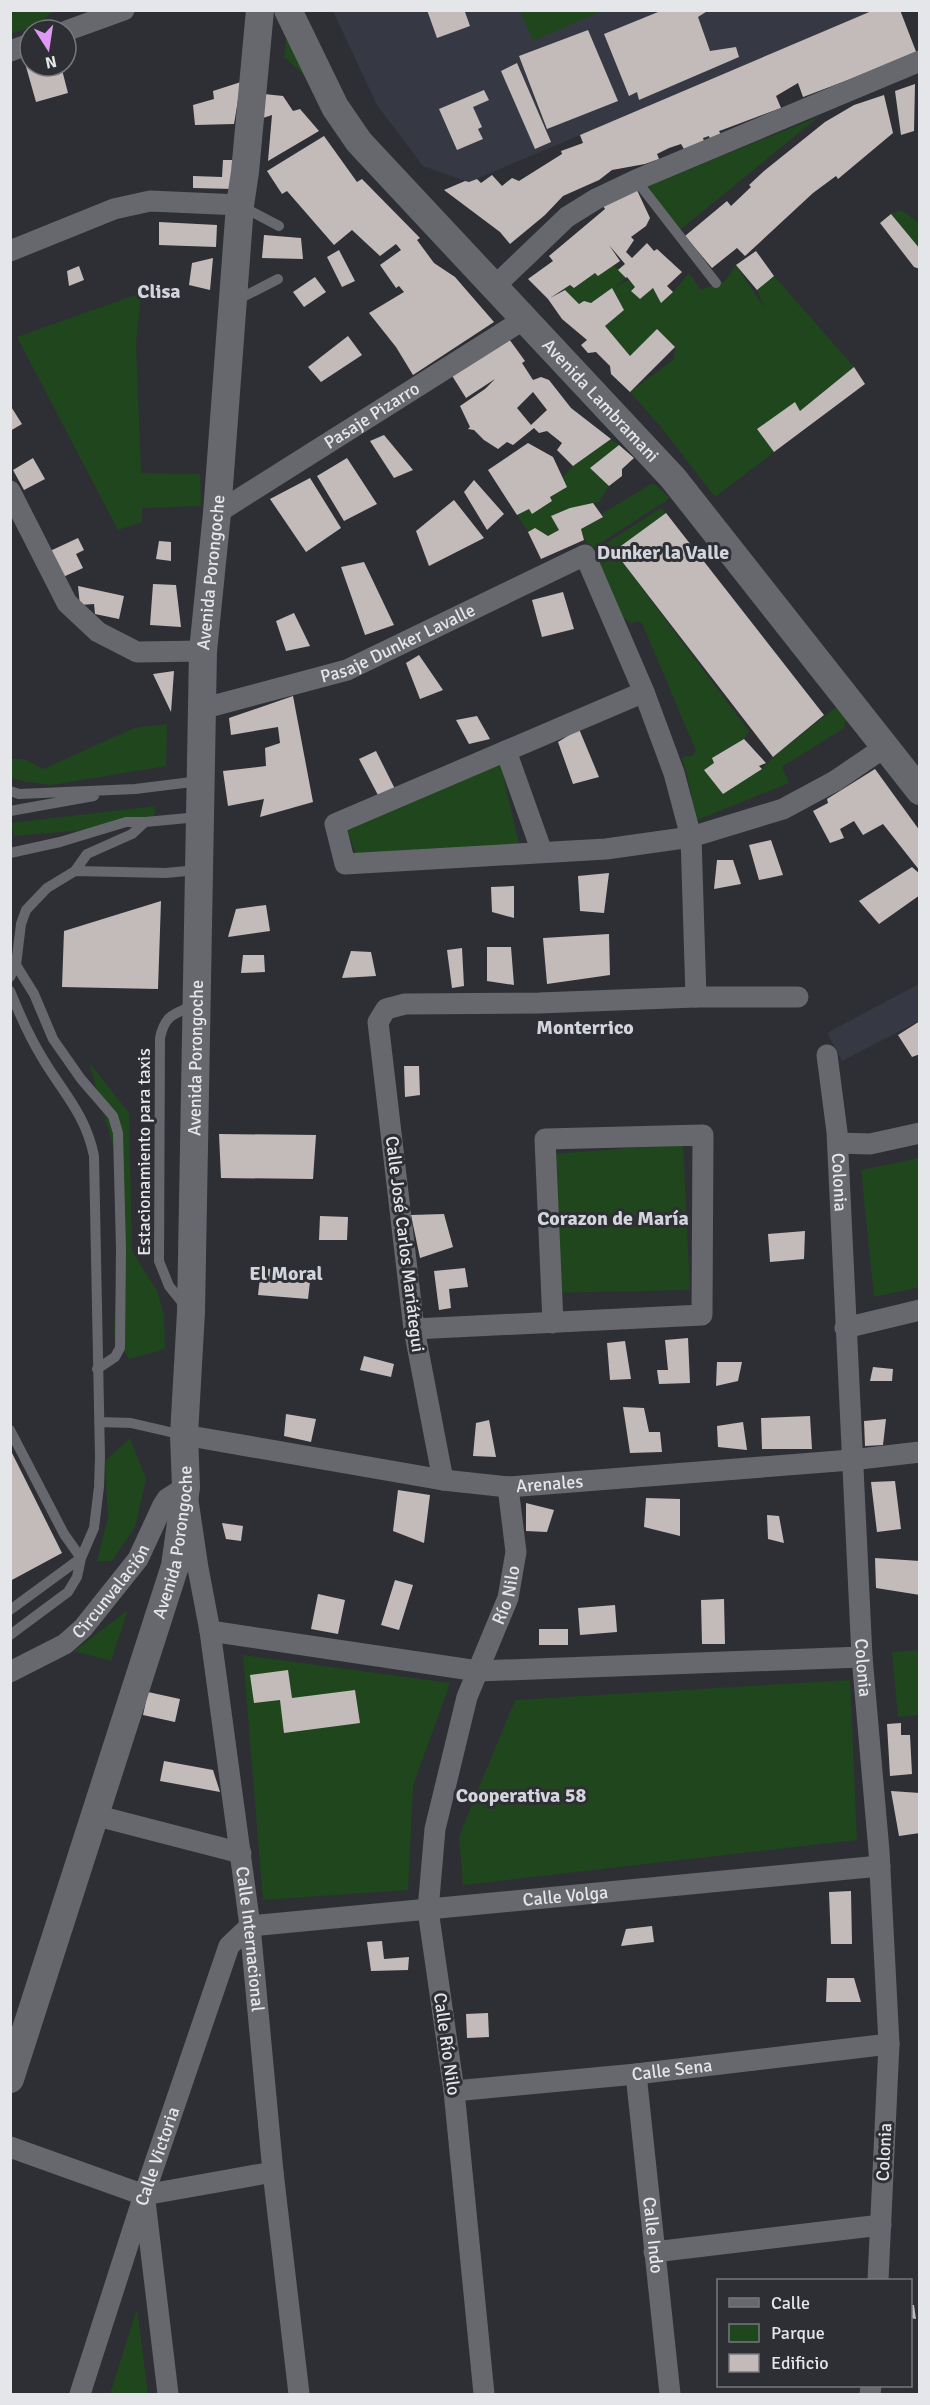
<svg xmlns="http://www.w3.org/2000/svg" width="930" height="2405" font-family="Signika,sans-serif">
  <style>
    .built { fill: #363943 }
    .green { fill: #20461d }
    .building { fill: #c3bbb9; fill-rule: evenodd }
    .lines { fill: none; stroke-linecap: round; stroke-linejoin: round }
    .lane { stroke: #66686e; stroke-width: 10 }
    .street { stroke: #66686e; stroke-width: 21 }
    .secondary { stroke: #66686e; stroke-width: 28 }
    .labels { text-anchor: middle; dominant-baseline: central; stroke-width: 6; stroke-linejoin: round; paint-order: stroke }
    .street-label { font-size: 18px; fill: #e4e6e9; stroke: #2e2f35 }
    .neighbourhood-label { font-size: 20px; font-weight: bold; fill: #d3d5dc; stroke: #2e2f35 }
  </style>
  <rect width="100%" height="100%" fill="#2e2f35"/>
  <path class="built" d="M 333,11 L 874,11 L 469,182 L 423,166 L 377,105 Z
    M 919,984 L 919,1021 L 842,1061 L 827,1033 Z"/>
  <path class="green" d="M 604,10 L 533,41 L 520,11 L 520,10 Z
    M 10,11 L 52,10 L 53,11 L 39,24 L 11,34 Z
    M 288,27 L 308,78 L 284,57 Z
    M 818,117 L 681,229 L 645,187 Z
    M 901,210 L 919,223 L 919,249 L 891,214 Z
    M 613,264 L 626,278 L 616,286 L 630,280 L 634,286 L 631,291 L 640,299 L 653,288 L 661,302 L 673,292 L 689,273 L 701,290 L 725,281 L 736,265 L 765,309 L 757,290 L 774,276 L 854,367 L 800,411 L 795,403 L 757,429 L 774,452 L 715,497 L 661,427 L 630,392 L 674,359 L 675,347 L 657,329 L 630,356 L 605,326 L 624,310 L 612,288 L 591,303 L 584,301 L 579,304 L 565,290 L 570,285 L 575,288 L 595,273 Z
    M 141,293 L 136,344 L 141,473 L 200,474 L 201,506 L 142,508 L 142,522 L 118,530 L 17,337 Z
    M 611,439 L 619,445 L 590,468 L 609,486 L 599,502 L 570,508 L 551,516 L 559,530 L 548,536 L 535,528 L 528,532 L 517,515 L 529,509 L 532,514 L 552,501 L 550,497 L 567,487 L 562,478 L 573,466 Z
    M 653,483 L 670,498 L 593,548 C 586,542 582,538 581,529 L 603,517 L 603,513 Z
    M 661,508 L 666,513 L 614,551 L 749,731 L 744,739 L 712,758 L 714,763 L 704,770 L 723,793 L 762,769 L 773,757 L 836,707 L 847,717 L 844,728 L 782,767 L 789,783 L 695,821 L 691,792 L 682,757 L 692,756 L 696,751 L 642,623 L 637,621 L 631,624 L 623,617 L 594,551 Z
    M 167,724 L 166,766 L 52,785 L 22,781 L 11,777 L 11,759 L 24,759 L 43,769 L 134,728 Z
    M 499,758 L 519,844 L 358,859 L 344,823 Z
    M 155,806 L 154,824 L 14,836 L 11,823 Z
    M 89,1062 L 129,1113 L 132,1251 L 157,1291 L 164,1315 L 165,1349 L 129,1359 L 114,1333 L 119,1219 L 117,1160 Z
    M 683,1144 L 690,1290 L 544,1293 L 539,1155 Z
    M 919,1158 L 919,1287 L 874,1297 L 861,1170 Z
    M 130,1438 L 146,1479 L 135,1527 L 112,1561 L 97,1561 L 108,1518 L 105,1461 Z
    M 128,1610 L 111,1661 L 74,1651 Z
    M 919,1650 L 919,1715 L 898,1717 L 892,1652 Z
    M 243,1655 L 450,1683 L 413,1786 L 408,1890 L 263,1900 Z
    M 850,1680 L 857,1840 L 463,1885 L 459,1836 L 515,1700 Z
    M 137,2309 L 148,2394 L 110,2394 Z"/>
  <path class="building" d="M 427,10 L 469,10 L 465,12 L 470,26 L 437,38 Z
    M 663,10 L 709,10 L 698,17 L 710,51 L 736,47 L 739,57 L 639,100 L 637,92 L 629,96 L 604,34 Z
    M 874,10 L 900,10 L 917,54 L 803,97 L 798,83 L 776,96 L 781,108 L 722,130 L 719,131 L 721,135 L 710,139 L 709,136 L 703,138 L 704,141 L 684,149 L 681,144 L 669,148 L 657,154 L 659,159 L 645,164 L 612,170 L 599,180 L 563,196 L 545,215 L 510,244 L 500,232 L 444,190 L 465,181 L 469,182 L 477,179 L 481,183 L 492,175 L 502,186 L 512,178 L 519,181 L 562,154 L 561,151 L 583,143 L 580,135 Z
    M 588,30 L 618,101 L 547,129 L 519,56 Z
    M 30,62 L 30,66 L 61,66 L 68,93 L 36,102 L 25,63 Z
    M 517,63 L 551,142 L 535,149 L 501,71 Z
    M 241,82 L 234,124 L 195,125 L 193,105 L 214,99 L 213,91 Z
    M 915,84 L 914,131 L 901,135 L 895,91 Z
    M 484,90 L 489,100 L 473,107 L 482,127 L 478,129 L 483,139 L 457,150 L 439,109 Z
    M 264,94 L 283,96 L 293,111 L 300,109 L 319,131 L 268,161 L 272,115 L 263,118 Z
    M 884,95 L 893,133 L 838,179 L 836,176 L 813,193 L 745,256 L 737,248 L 712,268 L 685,236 L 727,201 L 731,206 L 751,187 L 749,185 L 764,171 L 825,122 L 854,105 Z
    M 324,136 L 357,182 L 362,179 L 420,238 L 417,240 L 434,263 L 455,277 L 494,322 L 413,375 L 396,347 L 369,313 L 404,292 L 399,286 L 396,288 L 380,265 L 408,245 L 401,250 L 396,244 L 380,256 L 352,230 L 334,245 L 287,191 L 282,194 L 267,171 Z
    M 223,160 L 235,160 L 234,189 L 193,188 L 193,176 L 222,177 Z
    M 636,188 L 650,218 L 646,226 L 631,237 L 634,240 L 626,252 L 632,258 L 647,243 L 654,251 L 657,249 L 682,272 L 667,286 L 673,292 L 661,303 L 653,288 L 640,299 L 631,291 L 635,287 L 627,277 L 626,278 L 618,270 L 625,264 L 609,245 L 620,261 L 598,276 L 595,273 L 574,288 L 570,285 L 550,298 L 565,290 L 579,304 L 584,301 L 591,303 L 612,288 L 624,310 L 605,326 L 630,356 L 657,329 L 675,347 L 630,392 L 611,374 L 610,366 L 596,352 L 588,353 L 581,345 L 587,340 L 562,319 L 548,299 L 528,279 L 553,261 L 549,256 L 605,209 L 602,204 Z
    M 891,214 L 920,249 L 920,269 L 914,267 L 880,223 Z
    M 159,222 L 217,225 L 216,247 L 159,245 Z
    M 264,235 L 301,238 L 303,259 L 262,258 Z
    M 339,250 L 355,281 L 342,287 L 327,257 Z
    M 756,251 L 774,276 L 757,290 L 736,265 Z
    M 213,258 L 210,290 L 189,285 L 192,263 Z
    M 79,266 L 84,280 L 69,286 L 67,271 Z
    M 315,277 L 326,292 L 304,307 L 293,292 Z
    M 348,336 L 362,355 L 321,382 L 308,367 Z
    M 509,339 L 525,361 L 522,363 L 533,380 L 541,377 L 549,380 L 571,408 L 611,439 L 573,466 L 557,450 L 562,443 L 547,431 L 539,433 L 534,428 L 513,445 L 507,442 L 498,449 L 484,440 L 474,430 L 468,429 L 470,427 L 460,406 L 485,389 L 495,379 L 466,398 L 451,374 ZM 533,392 L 547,410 L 531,425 L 517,408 Z
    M 854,367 L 865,384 L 774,452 L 757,429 L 795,402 L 800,411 Z
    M 10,405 L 22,424 L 10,431 Z
    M 384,435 L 413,470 L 394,478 L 370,441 Z
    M 528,443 L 553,457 L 567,487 L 550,497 L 552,501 L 532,514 L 529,509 L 517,515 L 488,470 Z
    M 619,445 L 634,458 L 622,469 L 622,476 L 609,486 L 590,468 Z
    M 33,458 L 45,479 L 24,490 L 13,470 Z
    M 347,458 L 377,504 L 344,521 L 317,476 Z
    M 310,478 L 341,528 L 306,552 L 270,499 Z
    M 474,480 L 504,514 L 487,530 L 464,492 Z
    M 454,500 L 484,538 L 429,566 L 416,531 Z
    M 593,503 L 603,517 L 581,529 L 584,540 L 541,559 L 528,532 L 535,528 L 548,536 L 559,530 L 551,516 L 570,508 Z
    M 666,513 L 824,715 L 773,757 L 614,551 Z
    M 78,538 L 84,550 L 76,554 L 83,568 L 63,577 L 50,551 Z
    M 159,541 L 171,542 L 171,561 L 156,559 Z
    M 364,562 L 394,625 L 365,635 L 341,567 Z
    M 153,584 L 176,585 L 181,627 L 150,625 Z
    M 78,586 L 124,596 L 119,619 L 95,614 L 94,604 L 80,605 Z
    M 563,592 L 574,629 L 542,637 L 532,600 Z
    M 294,613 L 310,646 L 286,651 L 276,621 Z
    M 419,655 L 443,690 L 420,699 L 406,663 Z
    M 174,671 L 171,712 L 153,674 Z
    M 293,696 L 313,802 L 260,817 L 264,799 L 228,806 L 223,771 L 266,766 L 265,748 L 280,743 L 278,727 L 231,735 L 229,718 Z
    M 477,716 L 490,739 L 469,744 L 456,720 Z
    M 579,729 L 599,777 L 573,784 L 558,742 Z
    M 744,739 L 766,763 L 759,766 L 762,769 L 723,794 L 704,770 L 714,763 L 712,758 Z
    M 376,751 L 395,789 L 379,797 L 359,759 Z
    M 875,769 L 920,831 L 920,871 L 883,824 L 863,835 L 854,821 L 840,829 L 844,838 L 830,843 L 813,811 L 828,803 L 827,799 Z
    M 771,840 L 783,875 L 759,880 L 749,845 Z
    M 717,860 L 733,860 L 741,884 L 714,889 Z
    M 912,867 L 920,874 L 920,895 L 879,924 L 859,901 Z
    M 609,873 L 604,913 L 580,911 L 578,876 Z
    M 514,886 L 514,918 L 492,912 L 491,887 Z
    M 161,901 L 158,989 L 62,987 L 64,931 Z
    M 266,905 L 270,931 L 228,937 L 236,909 Z
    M 609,934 L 610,975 L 547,984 L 543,938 Z
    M 487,947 L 511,947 L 514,985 L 487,981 Z
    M 462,948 L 464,986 L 452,988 L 447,950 Z
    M 351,951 L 371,952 L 376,976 L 342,978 Z
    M 243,955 L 264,955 L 265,972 L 241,973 Z
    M 920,1021 L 920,1054 L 912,1057 L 898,1035 Z
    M 404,1066 L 419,1066 L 420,1095 L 405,1097 Z
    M 219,1134 L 316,1135 L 313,1179 L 221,1178 Z
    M 444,1214 L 453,1247 L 420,1258 L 411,1215 Z
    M 320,1216 L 348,1217 L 347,1240 L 319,1240 Z
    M 805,1231 L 804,1259 L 770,1262 L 768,1234 Z
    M 261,1268 L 311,1273 L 308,1299 L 258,1295 Z
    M 465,1268 L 468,1287 L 449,1289 L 451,1308 L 439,1310 L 434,1271 Z
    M 688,1338 L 690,1383 L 659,1384 L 657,1370 L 668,1370 L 665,1340 Z
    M 625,1341 L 631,1379 L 610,1380 L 607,1343 Z
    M 364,1356 L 394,1364 L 391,1377 L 360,1370 Z
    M 717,1362 L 742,1362 L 738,1381 L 716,1386 Z
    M 873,1367 L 893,1369 L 892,1381 L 870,1381 Z
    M 623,1407 L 644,1408 L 649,1432 L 660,1432 L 662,1452 L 630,1453 Z
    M 286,1414 L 316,1419 L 311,1442 L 284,1436 Z
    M 810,1416 L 812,1449 L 762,1449 L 761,1418 Z
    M 886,1419 L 883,1445 L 865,1446 L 864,1421 Z
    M 489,1420 L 496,1457 L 473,1456 L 476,1423 Z
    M 743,1422 L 747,1450 L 718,1447 L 717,1426 Z
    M 10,1449 L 62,1553 L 10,1581 Z
    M 895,1481 L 901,1529 L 877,1532 L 871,1482 Z
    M 398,1490 L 430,1495 L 424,1543 L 393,1531 Z
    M 646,1498 L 680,1499 L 680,1536 L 644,1527 Z
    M 526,1503 L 554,1510 L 547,1532 L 526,1531 Z
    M 767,1515 L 779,1516 L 784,1543 L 768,1539 Z
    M 222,1523 L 243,1526 L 241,1541 L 226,1539 Z
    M 875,1558 L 920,1561 L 920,1595 L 876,1588 Z
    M 395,1580 L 413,1585 L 399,1630 L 381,1625 Z
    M 318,1594 L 345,1600 L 338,1634 L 311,1629 Z
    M 724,1599 L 725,1644 L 702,1644 L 701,1600 Z
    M 615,1605 L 617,1632 L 580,1635 L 578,1608 Z
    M 539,1629 L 568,1629 L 568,1645 L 539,1645 Z
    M 288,1670 L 292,1698 L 355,1690 L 360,1723 L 284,1733 L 280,1700 L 254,1703 L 250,1675 Z
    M 148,1692 L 180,1699 L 175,1722 L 143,1715 Z
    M 901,1723 L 901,1735 L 910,1735 L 912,1774 L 890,1776 L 887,1724 Z
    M 164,1761 L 213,1770 L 220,1792 L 160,1781 Z
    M 891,1791 L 920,1793 L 920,1833 L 899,1836 Z
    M 851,1891 L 852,1944 L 831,1944 L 829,1892 Z
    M 652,1926 L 654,1942 L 621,1946 L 626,1929 Z
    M 382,1941 L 384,1959 L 409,1957 L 408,1970 L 371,1971 L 367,1942 Z
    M 827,1978 L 854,1978 L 861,2002 L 826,2002 Z
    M 488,2013 L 489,2037 L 467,2038 L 466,2014 Z
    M 910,2305 L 914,2305 L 916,2319 L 910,2318 Z"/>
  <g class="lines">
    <path class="lane" d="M 636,180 L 716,283
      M 243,207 L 279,226
      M 235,301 L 278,279
      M 10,791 L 19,794 L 135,789 L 200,781
      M 10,811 L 94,796
      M 10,853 L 60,842 L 126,822 L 145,822
      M 75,871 L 87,854 L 132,834 L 145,822 L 199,817
      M 16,965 L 34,994 L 53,1039 L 81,1079 L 113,1116 L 118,1133 L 121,1249 L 120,1348 L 115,1357 L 97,1369
      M 10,977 L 16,965 L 21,924 L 26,910 L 47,888 L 75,871 L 166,873 L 197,870
      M 10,991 C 19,1013 28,1034 40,1054 C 61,1091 85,1112 94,1156 L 100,1457 L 99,1487 L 94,1528 L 81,1558 L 77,1577 L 68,1592 L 10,1635
      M 186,1307 L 169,1286 L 159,1261 L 160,1038 C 165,1014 175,1014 195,1005
      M 99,1422 L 131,1423 L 183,1435
      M 10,1430 L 64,1534 L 81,1558
      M 10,1610 L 81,1558"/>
    <g class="street">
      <path d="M 66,31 L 124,10"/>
      <path d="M 10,51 L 30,44"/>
      <path d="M 10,251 L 114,209 L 150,201 L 240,205"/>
      <path d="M 495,286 L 567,217 L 596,199 L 636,180 L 920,61"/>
      <path d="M 10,491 L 67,603 L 98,632 L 137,652 L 203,651"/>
      <path id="s1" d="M 217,513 L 526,318"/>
      <path d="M 644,692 L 335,824 L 345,864 L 606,849 L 691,837 L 783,809 L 835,781 L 885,747"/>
      <path id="s2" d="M 201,709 L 347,670 L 585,555 L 644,692 L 674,773 L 691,837 L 696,997"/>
      <path d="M 506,751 L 542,852"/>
      <path id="s3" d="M 827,1055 L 837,1132 L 862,1657 L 879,1851 L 889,2044 L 878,2280"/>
      <path d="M 838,1143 L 870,1144 L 920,1133"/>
      <path d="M 845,1328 L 920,1310"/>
      <path d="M 414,1329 L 702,1315 L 703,1135 L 545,1139 L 553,1323"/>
      <path id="s4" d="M 184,1435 L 443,1480 L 508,1487 L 851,1460 L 920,1452"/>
      <path d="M 443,1480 L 414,1329 L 378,1022 L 386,1009 L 405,1004 L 539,1003 L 696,997 L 798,997"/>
      <path d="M 210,1631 L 478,1671 L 862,1657"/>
      <path id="s5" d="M 10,1672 L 65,1644 L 83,1628 L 138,1559 L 163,1505 L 167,1499 L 186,1487 L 198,1568 L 210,1631 L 250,1926 L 273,2172 L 299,2394"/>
      <path d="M 94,1815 L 241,1853"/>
      <path id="s6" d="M 636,2074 L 670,2394"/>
      <path id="s7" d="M 454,2091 L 636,2074 L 889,2044"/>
      <path d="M 10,2147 L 144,2195 L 273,2172"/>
      <path d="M 145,2201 L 168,2394"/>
      <path d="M 654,2252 L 881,2225"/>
      <path id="s8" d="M 80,2394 L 144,2195 L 229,1946 L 250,1926 L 880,1866"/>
      <path id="s9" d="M 484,2394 L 454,2091 L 428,1910 L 435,1829 L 467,1697 L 508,1598 L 516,1552 L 508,1487"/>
      <path d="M 870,2394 L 871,2386"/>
    </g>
    <g class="secondary">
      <path id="s10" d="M 288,10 L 335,107 L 359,142 L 673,478 L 920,791"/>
      <path id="s11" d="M 10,2079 L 175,1566 L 186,1487 L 184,1435 L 191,1312 L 203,651 L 217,513 L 240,205 L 245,172 L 260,10"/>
    </g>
  </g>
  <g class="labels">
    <g class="street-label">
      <text stroke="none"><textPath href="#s10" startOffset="504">Avenida Lambramani</textPath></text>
      <text stroke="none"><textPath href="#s1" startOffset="183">Pasaje Pizarro</textPath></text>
      <text stroke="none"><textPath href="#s11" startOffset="1534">Avenida Porongoche</textPath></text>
      <text stroke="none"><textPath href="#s2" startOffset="208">Pasaje Dunker Lavalle</textPath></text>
      <text stroke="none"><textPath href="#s11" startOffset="1048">Avenida Porongoche</textPath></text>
      <text transform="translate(144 1152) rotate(-90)">Estacionamiento para taxis</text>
      <text stroke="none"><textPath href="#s3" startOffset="128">Colonia</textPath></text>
      <text transform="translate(405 1244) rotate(83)">Calle José Carlos Mariátegui</text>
      <text stroke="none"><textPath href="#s4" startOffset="370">Arenales</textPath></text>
      <text stroke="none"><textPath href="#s11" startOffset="562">Avenida Porongoche</textPath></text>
      <text stroke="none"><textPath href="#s5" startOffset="132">Circunvalación</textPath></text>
      <text stroke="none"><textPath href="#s9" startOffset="814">Río Nilo</textPath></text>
      <text stroke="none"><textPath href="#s3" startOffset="614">Colonia</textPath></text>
      <text stroke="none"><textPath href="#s8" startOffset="818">Calle Volga</textPath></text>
      <text stroke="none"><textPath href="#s5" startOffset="720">Calle Internacional</textPath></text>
      <text transform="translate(447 2044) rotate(82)">Calle Río Nilo</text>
      <text stroke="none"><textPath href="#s7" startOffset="219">Calle Sena</textPath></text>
      <text transform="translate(884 2152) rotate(-87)">Colonia</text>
      <text stroke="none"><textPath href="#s8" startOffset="250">Calle Victoria</textPath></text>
      <text stroke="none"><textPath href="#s6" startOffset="162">Calle Indo</textPath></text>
    </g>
    <g class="neighbourhood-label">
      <text x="159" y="291">Clisa</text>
      <text x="663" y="552">Dunker la Valle</text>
      <text x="585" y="1027">Monterrico</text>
      <text x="613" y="1218">Corazon de María</text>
      <text x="286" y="1273">El Moral</text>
      <text x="521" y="1795">Cooperativa 58</text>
    </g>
  </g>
  <rect width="930" height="2405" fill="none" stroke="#e4e6e9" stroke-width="24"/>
  <rect x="717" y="2279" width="195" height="108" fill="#2e2f35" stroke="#77787d" stroke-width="1.5"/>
  <rect x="729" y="2298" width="30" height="9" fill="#66686e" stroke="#77787d" stroke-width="1.5"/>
  <text x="771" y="2309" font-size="18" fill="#e4e6e9">Calle</text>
  <rect x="729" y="2324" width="30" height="18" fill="#20461d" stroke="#77787d" stroke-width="1.5"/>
  <text x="771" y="2339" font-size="18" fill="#e4e6e9">Parque</text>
  <rect x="729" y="2354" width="30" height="18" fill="#c3bbb9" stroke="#77787d" stroke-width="1.5"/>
  <text x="771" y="2369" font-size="18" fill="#e4e6e9">Edificio</text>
  <g transform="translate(48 48) rotate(168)"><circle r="28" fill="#2e2f35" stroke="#77787d" stroke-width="1.5"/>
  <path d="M0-4.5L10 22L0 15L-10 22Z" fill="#dd99f3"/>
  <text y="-9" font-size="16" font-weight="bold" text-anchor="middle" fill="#e4e6e9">N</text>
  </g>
</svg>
